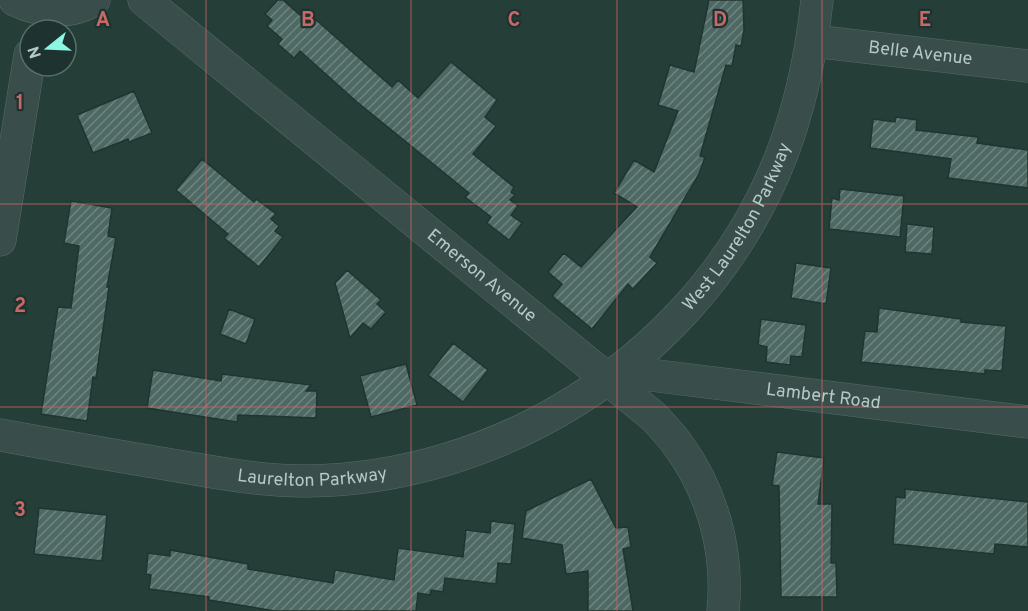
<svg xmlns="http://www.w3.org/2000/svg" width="1028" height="611" font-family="Overpass,sans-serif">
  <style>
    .building { fill: url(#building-hatch); stroke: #203531; stroke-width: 1.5 }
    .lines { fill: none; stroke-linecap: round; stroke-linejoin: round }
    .minor-casing { stroke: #576c68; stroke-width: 33 }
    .minor { stroke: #394e4a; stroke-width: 32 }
    .grid { fill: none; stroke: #c96867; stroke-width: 1.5; stroke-opacity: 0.55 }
    .labels { text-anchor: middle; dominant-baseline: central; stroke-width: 4.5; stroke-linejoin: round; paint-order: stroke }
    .street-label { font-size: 18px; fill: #b5c9c5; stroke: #1e332f }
    .grid-label { font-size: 20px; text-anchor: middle; font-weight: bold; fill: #c96867; stroke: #1e332f; stroke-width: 4.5; stroke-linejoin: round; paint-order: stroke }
  </style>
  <defs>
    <pattern id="building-hatch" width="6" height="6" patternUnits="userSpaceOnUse" patternTransform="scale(1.5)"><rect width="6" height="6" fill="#4e6963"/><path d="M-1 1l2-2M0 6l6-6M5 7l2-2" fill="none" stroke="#6d847f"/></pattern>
  </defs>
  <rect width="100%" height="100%" fill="#253e38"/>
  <path class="building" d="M 278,0 L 283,0 L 309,23 L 314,18 L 392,87 L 398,80 L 418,98 L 451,62 L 497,100 L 485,117 L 496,126 L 473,154 L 514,187 L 511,192 L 515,195 L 510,200 L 518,206 L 511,215 L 522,223 L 509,240 L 487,223 L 491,217 L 465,197 L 469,193 L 357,102 L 300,51 L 294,58 L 278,44 L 282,39 L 267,26 L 272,20 L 265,14 Z
    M 709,0 L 743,0 L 744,30 L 741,46 L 736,45 L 732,66 L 726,65 L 700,156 L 705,157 L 699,174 L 650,257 L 657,263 L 633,289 L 628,284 L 592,329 L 552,296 L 562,284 L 548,272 L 564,253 L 581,267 L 637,207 L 614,193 L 634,160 L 654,172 L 678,111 L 658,105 L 670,65 L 694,72 Z
    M 134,91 L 152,133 L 129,142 L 128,139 L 93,153 L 77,115 Z
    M 896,117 L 917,120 L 916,130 L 978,137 L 977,143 L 1028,150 L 1028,188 L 948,178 L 951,159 L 870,148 L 873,119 L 895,122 Z
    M 202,159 L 254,202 L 256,199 L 276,214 L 271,219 L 279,226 L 275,231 L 283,237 L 259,267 L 224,238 L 228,234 L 176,190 Z
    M 840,189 L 904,196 L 900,237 L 829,229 L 832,198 L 839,200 Z
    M 71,201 L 112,208 L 108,236 L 116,238 L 107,287 L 109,287 L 96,378 L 93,377 L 87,421 L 41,414 L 58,307 L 71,308 L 79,246 L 64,243 Z
    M 907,224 L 934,227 L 932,254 L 905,252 Z
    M 796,263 L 831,268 L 826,304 L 791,298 Z
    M 347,270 L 381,300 L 377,304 L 386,312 L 371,329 L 363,323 L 350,338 L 335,283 Z
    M 879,308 L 961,319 L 961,322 L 1006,326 L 1002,371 L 985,370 L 985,374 L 861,362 L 865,331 L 877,332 Z
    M 229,309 L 255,319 L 246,344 L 220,334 Z
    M 761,319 L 806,325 L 802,357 L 791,356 L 790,365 L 766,362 L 767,347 L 758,345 Z
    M 453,343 L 488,370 L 463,402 L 428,375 Z
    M 406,364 L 417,405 L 371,417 L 360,376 Z
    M 153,370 L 221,381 L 222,374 L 311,385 L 306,391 L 317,391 L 316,418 L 238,415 L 237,422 L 147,408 Z
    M 777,452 L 824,458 L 818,504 L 832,504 L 831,563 L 836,563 L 837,597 L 781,597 L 779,486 L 772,485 Z
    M 591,479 L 616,528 L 628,527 L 631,547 L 623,549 L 633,611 L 588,611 L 588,571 L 566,574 L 562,545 L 522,538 L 526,511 Z
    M 905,489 L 1028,502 L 1028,547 L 995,544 L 994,554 L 893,544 L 896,497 L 905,498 Z
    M 39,508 L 107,515 L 102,561 L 34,554 Z
    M 491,521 L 515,524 L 511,564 L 498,563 L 496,584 L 445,578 L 443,592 L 431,590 L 430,595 L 418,593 L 416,611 L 275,611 L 209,600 L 209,597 L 149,589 L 151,575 L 146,574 L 148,553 L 170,556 L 170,550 L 248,564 L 248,569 L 333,583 L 335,570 L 394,580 L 398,548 L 463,557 L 466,530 L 490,533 Z"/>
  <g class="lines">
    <g class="minor-casing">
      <g id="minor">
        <path d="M 15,0 C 40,12 69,15 94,0"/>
        <path id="s1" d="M 144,0 L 654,417 C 662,426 671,435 678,445 C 713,493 729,552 723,611"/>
        <path id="s2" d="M 813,41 L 1028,66"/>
        <path d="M 0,240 L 30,55"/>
        <path id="s3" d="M 618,371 L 1028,422"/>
        <path id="s4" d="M 0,435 C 55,445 111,455 166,464 C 212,472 258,481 306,481 C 497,479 681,365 765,193 C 795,132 810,67 817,0"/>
      </g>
    </g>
    <use href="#minor" class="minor"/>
  </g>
  <path class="grid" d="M 206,0 L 206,611M 411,0 L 411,611M 617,0 L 617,611M 822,0 L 822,611M 0,204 L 1028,204M 0,407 L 1028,407"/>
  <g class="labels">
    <g class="street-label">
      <text stroke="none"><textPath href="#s2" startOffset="108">Belle Avenue</textPath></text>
      <text stroke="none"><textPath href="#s4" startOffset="836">West Laurelton Parkway</textPath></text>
      <text stroke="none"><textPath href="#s1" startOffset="436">Emerson Avenue</textPath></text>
      <text stroke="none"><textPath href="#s3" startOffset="207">Lambert Road</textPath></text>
      <text stroke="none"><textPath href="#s4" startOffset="316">Laurelton Parkway</textPath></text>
    </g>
  </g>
  <g class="grid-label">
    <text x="103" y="26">A</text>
    <text x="308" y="26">B</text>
    <text x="514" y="26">C</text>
    <text x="720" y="26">D</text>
    <text x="925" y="26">E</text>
    <text x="20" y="109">1</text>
    <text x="20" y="312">2</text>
    <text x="20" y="516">3</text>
  </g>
  <g transform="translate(48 48) rotate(252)"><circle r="28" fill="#1e332f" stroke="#5a6f6b" stroke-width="1.5"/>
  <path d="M0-4.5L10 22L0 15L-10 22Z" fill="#8cf6e3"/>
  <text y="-9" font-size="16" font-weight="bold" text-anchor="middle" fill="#b5c9c5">N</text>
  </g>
</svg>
